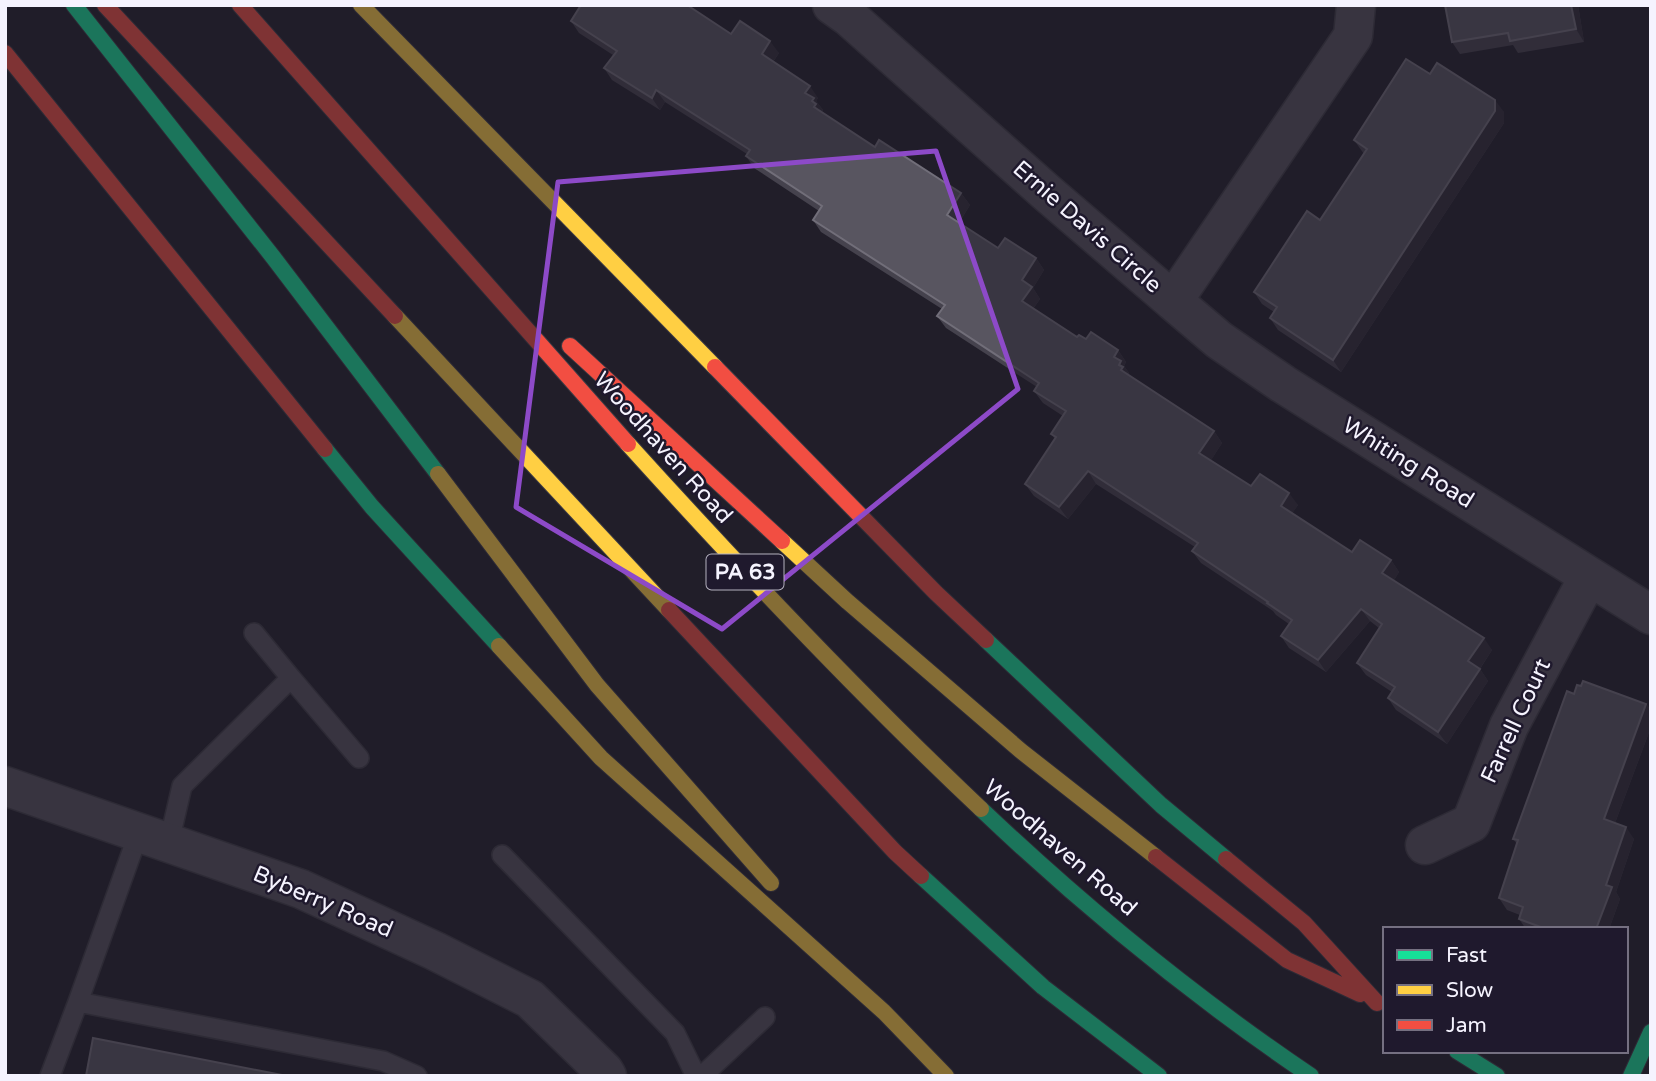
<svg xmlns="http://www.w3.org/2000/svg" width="1656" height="1081" font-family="'Varela Round',sans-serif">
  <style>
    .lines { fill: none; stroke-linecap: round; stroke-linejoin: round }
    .lane-casing { stroke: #3d3b44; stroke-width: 22 }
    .street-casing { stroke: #3d3b44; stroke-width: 41 }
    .fast-casing { stroke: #3d3b44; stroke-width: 18 }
    .slow-casing { stroke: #3d3b44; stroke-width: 18 }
    .jam-casing { stroke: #3d3b44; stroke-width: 18 }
    .lane { stroke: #54515b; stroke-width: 19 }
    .street { stroke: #54515b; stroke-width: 38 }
    .fast { stroke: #16e098; stroke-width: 16 }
    .slow { stroke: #ffcf43; stroke-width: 16 }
    .jam { stroke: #f24e42; stroke-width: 16 }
    .wall { fill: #45424d }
    .shaded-wall { fill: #2f2c37 }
    .building { fill: #585560; stroke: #716e79; stroke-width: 2 }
    .marked { fill: none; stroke: #8d4ac8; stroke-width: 5; stroke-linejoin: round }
    .labels { text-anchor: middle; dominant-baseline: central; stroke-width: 5; stroke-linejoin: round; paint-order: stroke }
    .shield { fill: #1f192d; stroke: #b5b2bf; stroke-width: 2 }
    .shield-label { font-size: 21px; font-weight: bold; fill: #f5f3fe }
    .street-label { font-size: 23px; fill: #f5f3fe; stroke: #1f192d }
  </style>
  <rect width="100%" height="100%" fill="#211e29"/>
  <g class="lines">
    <g class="lane-casing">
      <path id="lane" d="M 254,633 L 291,678
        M 169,842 L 182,786 L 291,678 L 359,758
        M 502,855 L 675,1033 L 696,1076
        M 78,1002 L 139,832
        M 50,1076 L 78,1002 L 383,1061 L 417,1076
        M 702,1076 L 765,1017"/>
    </g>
    <g class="street-casing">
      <path id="street" d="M 832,5 L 849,17 L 1046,192 L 1173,301 L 1353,36 L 1356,5
        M 1173,301 L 1219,340 L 1283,384 L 1651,615
        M 5,786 L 301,889 L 435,951 L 530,999 L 604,1071 L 607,1076
        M 1425,845 L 1471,823 L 1509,726 L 1589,576"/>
    </g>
    <g class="fast-casing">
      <path id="fast" d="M 74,5 L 273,257 L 438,474
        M 325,449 L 372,507 L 499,646
        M 986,640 L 1161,805 L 1226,859
        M 981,809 C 1083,906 1194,997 1311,1076
        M 921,876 L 1043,987 L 1159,1076
        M 1457,1051 L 1497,1076
        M 1631,1076 L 1651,1032"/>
    </g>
    <g class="slow-casing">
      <path id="slow" d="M 361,5 L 715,367
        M 395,316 L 669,610
        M 628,444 C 741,569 857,692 981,809
        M 438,474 L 597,685 L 771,883
        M 782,541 L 848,602 L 1021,751 L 1156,857
        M 499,646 L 601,758 L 884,1012
        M 884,1012 L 946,1076"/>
    </g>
    <g class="jam-casing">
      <path id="jam" d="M 105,5 L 395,316
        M 240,5 L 628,444
        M 5,53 L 325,449
        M 570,346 L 782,541
        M 715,367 L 936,593 L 986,640
        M 669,610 L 895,852 L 921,876
        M 1156,857 L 1287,960 L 1360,994
        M 1226,859 L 1304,923 L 1377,1003"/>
    </g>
    <use href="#lane" class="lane"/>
    <use href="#street" class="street"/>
    <use href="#fast" class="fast"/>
    <use href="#slow" class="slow"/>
    <use href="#jam" class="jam"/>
  </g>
  <path class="wall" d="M 581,5 L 693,5 L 691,8 L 731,34 L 779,53 L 773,62 L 818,98 L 816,101 L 823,110 L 822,112 L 875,147 L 961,193 L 970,205 L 959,223 L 998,248 L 1036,258 L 1044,270 L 1033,288 L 1040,299 L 1033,309 L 1077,337 L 1086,339 L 1118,350 L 1126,362 L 1124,366 L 1129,373 L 1129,375 L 1214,431 L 1222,443 L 1211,460 L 1251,486 L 1298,505 L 1292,513 L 1352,552 L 1391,560 L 1399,572 L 1394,580 L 1492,650 L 1480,669 L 1488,681 L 1447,744 L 1396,710 L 1388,698 L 1392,692 L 1366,675 L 1357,663 L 1379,628 L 1370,621 L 1326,672 L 1289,648 L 1281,636 L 1289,624 L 1276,615 L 1273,611 L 1201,563 L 1192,551 L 1195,547 L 1096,484 L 1068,519 L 1034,496 L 1025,484 L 1055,439 L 1051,434 L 1063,416 L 1043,403 L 1034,391 L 1037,387 L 946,328 L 937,316 L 942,309 L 821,232 L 813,220 L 819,211 L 754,168 L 746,156 L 747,154 L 665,102 L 660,110 L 612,80 L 604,68 L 613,55 L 579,33 L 571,21 Z
    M 1445,5 L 1578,5 L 1584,42 L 1518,53 L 1513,45 L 1460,54 L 1452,42 Z
    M 1430,74 L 1504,112 L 1504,123 L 1341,372 L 1278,330 L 1270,318 L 1274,312 L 1262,304 L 1254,292 L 1320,220 L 1364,154 L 1354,140 Z
    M 1574,694 L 1646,704 L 1651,710 L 1651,727 L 1615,823 L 1634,839 L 1616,892 L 1620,899 L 1609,929 L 1526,929 L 1519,919 L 1520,915 L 1507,910 L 1499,898 L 1517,844 L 1513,839 Z"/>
  <path class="shaded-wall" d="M 1571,5 L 1578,5 L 1584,42 L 1576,29 Z
    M 770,41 L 779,53 L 770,66 L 762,54 Z
    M 810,86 L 818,98 L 816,101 L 823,110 L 822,112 L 814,107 L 805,93 Z
    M 656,90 L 665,102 L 660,110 L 652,98 Z
    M 1495,100 L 1504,112 L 1504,123 L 1341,372 L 1333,360 Z
    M 961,193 L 970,205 L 956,227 L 947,215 Z
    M 1036,258 L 1044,270 L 1033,288 L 1040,299 L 1030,313 L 1022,301 L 1022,280 Z
    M 1118,350 L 1126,362 L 1124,366 L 1129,373 L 1128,375 L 1121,370 L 1114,357 Z
    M 1214,431 L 1222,443 L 1208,465 L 1199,453 Z
    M 1088,471 L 1096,484 L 1068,519 L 1059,507 Z
    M 1289,493 L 1298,505 L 1289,518 L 1281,506 Z
    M 1391,560 L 1399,572 L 1391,585 L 1382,573 Z
    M 1361,609 L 1370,621 L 1326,672 L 1318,660 Z
    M 1484,638 L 1492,650 L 1477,673 L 1468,661 Z
    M 1480,669 L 1488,681 L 1447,744 L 1438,732 Z
    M 1646,704 L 1651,710 L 1651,727 L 1612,831 L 1604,819 Z
    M 1626,827 L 1634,839 L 1616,892 L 1620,899 L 1609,929 L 1596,929 L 1606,885 Z"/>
  <path class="building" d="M 581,5 L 687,5 L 731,34 L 740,21 L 770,41 L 762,54 L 810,86 L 805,93 L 814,98 L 812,101 L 816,104 L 814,107 L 875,147 L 879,140 L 961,193 L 947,215 L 998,248 L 1005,238 L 1036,258 L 1022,280 L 1032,287 L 1022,301 L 1077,337 L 1079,335 L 1086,339 L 1091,332 L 1118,350 L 1114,357 L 1121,361 L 1119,365 L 1123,367 L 1121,370 L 1214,431 L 1199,453 L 1251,486 L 1260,474 L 1289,493 L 1281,506 L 1352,552 L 1360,540 L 1391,560 L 1382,573 L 1484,638 L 1468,661 L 1480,669 L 1438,732 L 1388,698 L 1395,687 L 1357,663 L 1382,624 L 1361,609 L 1318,660 L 1281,636 L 1292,620 L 1267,603 L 1268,602 L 1192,551 L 1198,543 L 1088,471 L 1059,507 L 1025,484 L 1056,437 L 1051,434 L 1066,411 L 1034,391 L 1039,383 L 937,316 L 945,305 L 813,220 L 822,206 L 746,156 L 750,150 L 656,90 L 652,98 L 604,68 L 617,51 L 571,21 Z
    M 1445,5 L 1571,5 L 1576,29 L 1510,41 L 1508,33 L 1452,42 Z
    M 1406,59 L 1430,74 L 1437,63 L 1495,100 L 1495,111 L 1333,360 L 1270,318 L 1277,307 L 1254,292 L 1307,211 L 1320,220 L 1367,149 L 1354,140 Z
    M 1583,681 L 1646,704 L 1604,819 L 1626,827 L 1606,885 L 1612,887 L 1596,929 L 1546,929 L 1519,919 L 1523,907 L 1499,898 L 1518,840 L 1513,839 L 1567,691 L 1574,694 L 1577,685 L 1581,686 Z
    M 93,1038 L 287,1076 L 86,1076 Z"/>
  <path d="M0 0H1656V1081H0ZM 936,151 L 1018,389 L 722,629 L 516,507 L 558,182 Z" fill="#211e29" fill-opacity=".55" fill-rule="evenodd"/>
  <path class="marked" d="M 936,151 L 1018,389 L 722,629 L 516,507 L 558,182 Z"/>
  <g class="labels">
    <rect class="shield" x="706.5" y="554.5" width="77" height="35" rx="5"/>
    <g class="shield-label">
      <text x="745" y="572">PA 63</text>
    </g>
    <g class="street-label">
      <text transform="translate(1087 227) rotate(41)">Ernie Davis Circle</text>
      <text transform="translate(663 448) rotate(48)">Woodhaven Road</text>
      <text transform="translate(1408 463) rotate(32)">Whiting Road</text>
      <text transform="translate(1516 721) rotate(-65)">Farrell Court</text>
      <text transform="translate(1060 848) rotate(41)">Woodhaven Road</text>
      <text transform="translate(323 902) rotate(23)">Byberry Road</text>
    </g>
  </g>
  <rect width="1656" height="1081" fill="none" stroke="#f5f3fe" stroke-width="14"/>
  <rect x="1383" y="927" width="245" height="126" fill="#1f192d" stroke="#757081" stroke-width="2"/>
  <rect x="1397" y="950" width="35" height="10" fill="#16e098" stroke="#757081" stroke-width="2"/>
  <text x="1446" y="962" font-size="21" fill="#f5f3fe">Fast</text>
  <rect x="1397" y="985" width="35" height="10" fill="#ffcf43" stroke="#757081" stroke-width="2"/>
  <text x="1446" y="997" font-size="21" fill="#f5f3fe">Slow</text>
  <rect x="1397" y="1020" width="35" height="10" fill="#f24e42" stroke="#757081" stroke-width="2"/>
  <text x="1446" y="1032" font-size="21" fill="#f5f3fe">Jam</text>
</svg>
